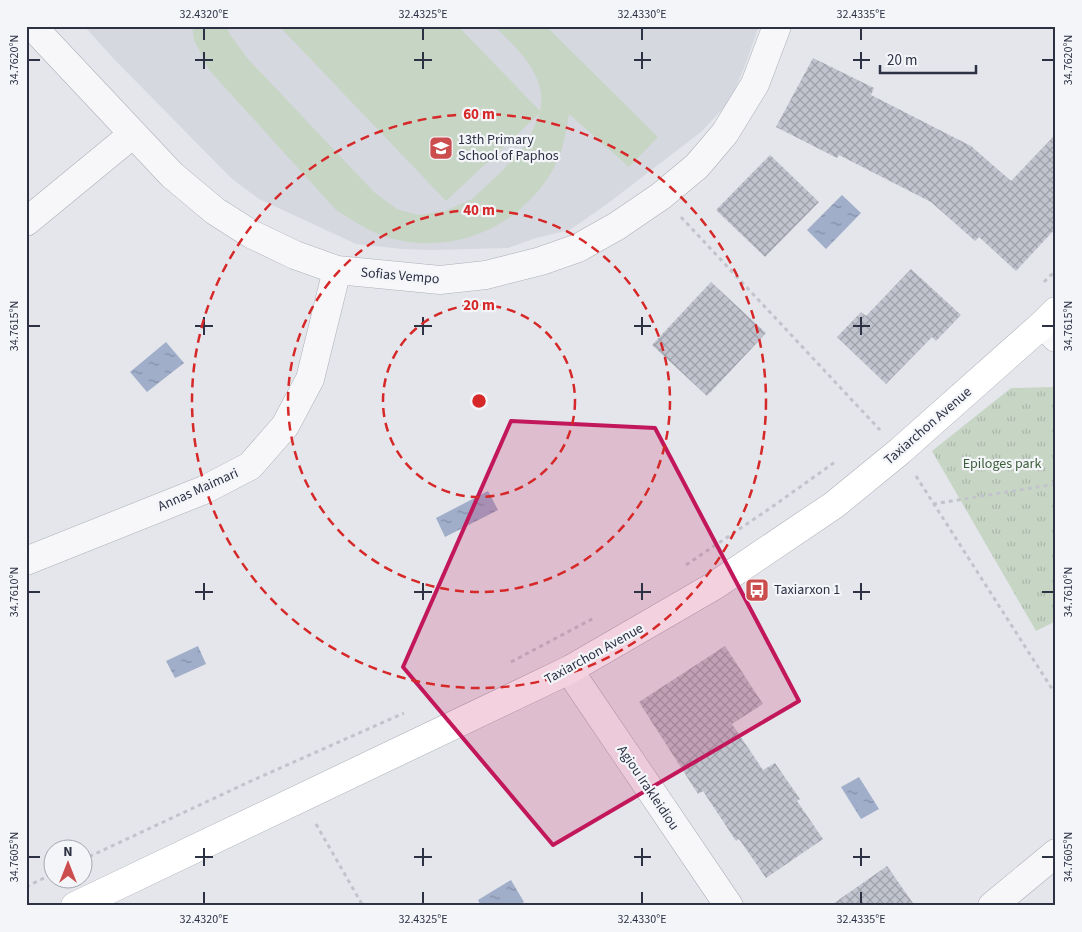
<svg xmlns="http://www.w3.org/2000/svg" width="1082" height="932" font-family="'Source Sans 3',sans-serif">
  <style>
    .built { fill: #d6d8e0 }
    .grass { fill: url(#grass-tufts) }
    .pitch { fill: #c7d5c5 }
    .water { fill: url(#water-ripples) }
    .building { fill: url(#building-cross-hatch) }
    .lines { fill: none; stroke-linecap: round; stroke-linejoin: round }
    .minor-casing { stroke: #adb0b9; stroke-width: 29 }
    .secondary-casing { stroke: #adb0b9; stroke-width: 29 }
    .path { stroke: #c2c4cb; stroke-width: 3; stroke-dasharray: 4 4; stroke-linecap: butt }
    .minor { stroke: #f7f7fa; stroke-width: 28 }
    .secondary { stroke: #fff; stroke-width: 28 }
    .marked { fill: #c2185b; fill-opacity: 0.2; stroke: #c2185b; stroke-width: 4; stroke-linejoin: round }
    .ticks { fill: none; stroke: #2c3144; stroke-width: 2 }
    .ring { fill: none; stroke: #d62828; stroke-width: 2.5; stroke-dasharray: 9 6 }
    .labels { text-anchor: middle; dominant-baseline: central; stroke-width: 4.5; stroke-linejoin: round; paint-order: stroke }
    .poi-label { font-size: 14px; fill: #2c3144; stroke: #f4f5f9; text-anchor: start }
    .street-label { font-size: 14px; fill: #2c3144; stroke: #f4f5f9 }
    .park-label { font-size: 14px; fill: #3b5f39; stroke: #f4f5f9 }
    .centre { fill: #d62828; stroke: #f4f5f9; stroke-width: 2.5 }
    .ring-label { font-size: 15px; text-anchor: middle; font-weight: bold; fill: #d62828; stroke: #f4f5f9; stroke-width: 4.5; stroke-linejoin: round; paint-order: stroke }
    .neatline { fill: none; stroke: #2c3144; stroke-width: 2 }
    .ticks-label { font-size: 12px; text-anchor: middle; fill: #2c3144 }
  </style>
  <defs>
    <pattern id="grass-tufts" width="24" height="20" patternUnits="userSpaceOnUse" patternTransform="scale(1.25)"><rect width="24" height="20" fill="#c7d5c5"/><path d="M3 7l-1-3M5 7V3M7 7l1-3M15 17l-1-3M17 17v-4M19 17l1-3" fill="none" stroke="#abb7aa"/></pattern>
    <pattern id="water-ripples" width="26" height="14" patternUnits="userSpaceOnUse" patternTransform="scale(1.25)"><rect width="26" height="14" fill="#a0aeca"/><path d="M2 4q2-2 4 0t4 0M15 11q2-2 4 0t4 0" fill="none" stroke="#838ea6"/></pattern>
    <pattern id="building-cross-hatch" width="8" height="8" patternUnits="userSpaceOnUse" patternTransform="scale(1.25)"><rect width="8" height="8" fill="#c1c4ce"/><path d="M0 0l8 8M0 8l8-8" fill="none" stroke="#9da0a9"/></pattern>
  </defs>
  <rect width="100%" height="100%" fill="#e4e6eb"/>
  <path class="built" d="M 84,26 L 759,26 L 744,68 L 730,101 L 701,132 L 607,204 L 570,230 L 536,238 L 508,248 L 433,250 L 402,249 L 356,244 L 259,199 L 231,178 L 113,58 Z"/>
  <path class="grass" d="M 1056,387 L 1056,621 L 1036,631 L 932,451 L 1011,388 Z"/>
  <path class="pitch" d="M 192,26 L 227,26 L 229,33 L 248,59 L 374,192 L 397,209 L 418,215 L 445,211 L 472,199 L 502,171 L 527,143 L 540,113 L 446,201 L 279,26 L 458,26 L 540,111 C 548,76 517,48 494,26 L 546,26 L 658,137 L 629,167 L 569,114 C 566,130 564,147 557,162 C 526,225 454,258 386,237 C 368,231 352,220 336,210 L 209,70 L 194,40 Z"/>
  <path class="water" d="M 842,195 L 861,213 L 826,249 L 807,230 Z
    M 166,342 L 184,363 L 147,392 L 130,372 Z
    M 488,491 L 498,510 L 445,537 L 436,518 Z
    M 198,646 L 206,664 L 175,678 L 166,661 Z
    M 859,777 L 879,809 L 861,819 L 841,787 Z
    M 511,880 L 524,902 L 517,906 L 481,906 L 478,900 Z"/>
  <path class="building" d="M 813,58 L 874,88 L 871,95 L 971,146 L 1011,181 L 1056,134 L 1056,228 L 1016,271 L 979,237 L 975,241 L 931,202 L 839,155 L 837,158 L 776,127 Z
    M 770,155 L 819,202 L 765,257 L 716,210 Z
    M 911,269 L 961,315 L 936,341 L 932,337 L 886,384 L 837,337 L 861,312 L 866,316 Z
    M 711,282 L 766,333 L 707,396 L 652,345 Z
    M 725,646 L 763,704 L 732,724 L 763,770 L 775,763 L 800,799 L 797,801 L 823,839 L 766,878 L 739,839 L 736,841 L 703,791 L 698,794 L 639,702 Z
    M 887,866 L 915,906 L 830,906 Z"/>
  <g class="lines">
    <g class="minor-casing">
      <path id="minor" d="M 32,26 L 172,175 L 215,211 L 251,234 L 295,255 L 337,270 L 440,280 L 486,275 L 541,261 L 578,248 L 617,226 L 661,196 L 697,166 L 725,133 L 755,84 L 777,26
        M 26,222 L 133,134
        M 1043,324 L 1056,338
        M 26,561 L 204,490 L 250,466 L 285,426 L 310,379 L 337,270
        M 569,670 L 729,906
        M 992,906 L 1056,853"/>
    </g>
    <g class="secondary-casing">
      <path id="secondary" d="M 75,906 L 569,670 L 714,586 L 834,505 L 900,451 L 1043,324 L 1056,311"/>
    </g>
    <path class="path" d="M 681,217 L 880,430
      M 1044,282 L 1056,270
      M 916,476 L 1056,695
      M 933,504 L 1056,484
      M 686,565 L 769,509 L 835,462
      M 511,662 L 594,618
      M 316,824 L 363,906
      M 82,860 L 251,781 L 404,713
      M 26,887 L 52,874"/>
    <use href="#minor" class="minor"/>
    <use href="#secondary" class="secondary"/>
  </g>
  <path class="marked" d="M 511,421 L 655,428 L 799,701 L 553,845 L 403,667 Z"/>
  <path class="ticks" d="M 204,28 L 204,40M 423,28 L 423,40M 642,28 L 642,40M 861,28 L 861,40M 204,52 L 204,69M 423,52 L 423,69M 642,52 L 642,69M 861,52 L 861,69M 28,60 L 40,60M 195,60 L 213,60M 414,60 L 432,60M 634,60 L 651,60M 853,60 L 870,60M 1042,60 L 1054,60M 204,317 L 204,335M 423,317 L 423,335M 642,317 L 642,335M 861,317 L 861,335M 28,326 L 40,326M 195,326 L 213,326M 414,326 L 432,326M 634,326 L 651,326M 853,326 L 870,326M 1042,326 L 1054,326M 204,583 L 204,600M 423,583 L 423,600M 642,583 L 642,600M 861,583 L 861,600M 28,592 L 40,592M 195,592 L 213,592M 414,592 L 432,592M 634,592 L 651,592M 853,592 L 870,592M 1042,592 L 1054,592M 204,848 L 204,866M 423,848 L 423,866M 642,848 L 642,866M 861,848 L 861,866M 28,857 L 40,857M 195,857 L 213,857M 414,857 L 432,857M 634,857 L 651,857M 853,857 L 870,857M 1042,857 L 1054,857M 204,892 L 204,904M 423,892 L 423,904M 642,892 L 642,904M 861,892 L 861,904"/>
  <g class="ring">
    <circle cx="479" cy="401" r="96"/>
    <circle cx="479" cy="401" r="191"/>
    <circle cx="479" cy="401" r="287"/>
  </g>
  <defs>
    <g id="school-square" transform="scale(1.25)"><rect x="-9" y="-9" width="18" height="18" rx="4" fill="#cc4d4e" stroke="#f4f5f9"/><path d="M0-5L7-2L0 1L-7-2ZM-4 1L0 2.5L4 1V4Q0 6-4 4Z" fill="#fff"/></g>
    <g id="bus-square" transform="scale(1.25)"><rect x="-9" y="-9" width="18" height="18" rx="4" fill="#cc4d4e" stroke="#f4f5f9"/><path d="M-5-6H5V4H4V6H2V4H-2V6H-4V4H-5ZM-3.5-4V0h7V-4ZM-3.5 1.2v1.5H-2V1.2ZM2 1.2v1.5H3.5V1.2Z" fill="#fff"/></g>
  </defs>
  <g fill-rule="evenodd">
    <use href="#school-square" x="441" y="148"/>
    <use href="#bus-square" x="757" y="590"/>
  </g>
  <g class="labels">
    <g class="poi-label">
      <text x="458" y="140">13th Primary<tspan x="458" dy="16">School of Paphos</tspan></text>
      <text x="774" y="590">Taxiarxon 1</text>
    </g>
    <g class="street-label">
      <text transform="translate(400 276) rotate(5)">Sofias Vempo</text>
      <text transform="translate(928 426) rotate(-41)">Taxiarchon Avenue</text>
      <text transform="translate(198 490) rotate(-24)">Annas Maimari</text>
      <text transform="translate(594 654) rotate(-29)">Taxiarchon Avenue</text>
      <text transform="translate(648 788) rotate(56)">Agiou Irakleidiou</text>
    </g>
    <g class="park-label">
      <text x="1002" y="464">Epiloges park</text>
    </g>
  </g>
  <circle cx="479" cy="401" r="8" class="centre"/>
  <g class="ring-label">
    <text x="479" y="119">60 m</text>
    <text x="479" y="215">40 m</text>
    <text x="479" y="310">20 m</text>
  </g>
  <rect width="1082" height="932" fill="none" stroke="#f4f5f9" stroke-width="55"/>
  <g transform="translate(68 864)"><circle r="24" fill="#f4f5f9" stroke="#a4a7b1"/>
  <path d="M0-4L9 19L0 12L-9 19Z" fill="#cc4d4e"/>
  <text y="-8" font-size="14" font-weight="bold" text-anchor="middle" fill="#2c3144">N</text>
  </g>
  <path d="M880 65v8h96v-8" fill="none" stroke="#2c3144" stroke-width="2.5"/>
  <text x="887" y="65" font-size="15" fill="#2c3144" stroke="#f4f5f9" stroke-width="4" paint-order="stroke">20 m</text>
  <rect x="28" y="28" width="1026" height="876" class="neatline"/>
  <g class="ticks-label">
    <text x="204" y="18">32.4320°E</text>
    <text x="423" y="18">32.4325°E</text>
    <text x="642" y="18">32.4330°E</text>
    <text x="861" y="18">32.4335°E</text>
    <text transform="translate(14 60) rotate(-90)" y="4">34.7620°N</text>
    <text transform="translate(1068 60) rotate(-90)" y="4">34.7620°N</text>
    <text transform="translate(14 326) rotate(-90)" y="4">34.7615°N</text>
    <text transform="translate(1068 326) rotate(-90)" y="4">34.7615°N</text>
    <text transform="translate(14 592) rotate(-90)" y="4">34.7610°N</text>
    <text transform="translate(1068 592) rotate(-90)" y="4">34.7610°N</text>
    <text transform="translate(14 857) rotate(-90)" y="4">34.7605°N</text>
    <text transform="translate(1068 857) rotate(-90)" y="4">34.7605°N</text>
    <text x="204" y="923">32.4320°E</text>
    <text x="423" y="923">32.4325°E</text>
    <text x="642" y="923">32.4330°E</text>
    <text x="861" y="923">32.4335°E</text>
  </g>
</svg>
